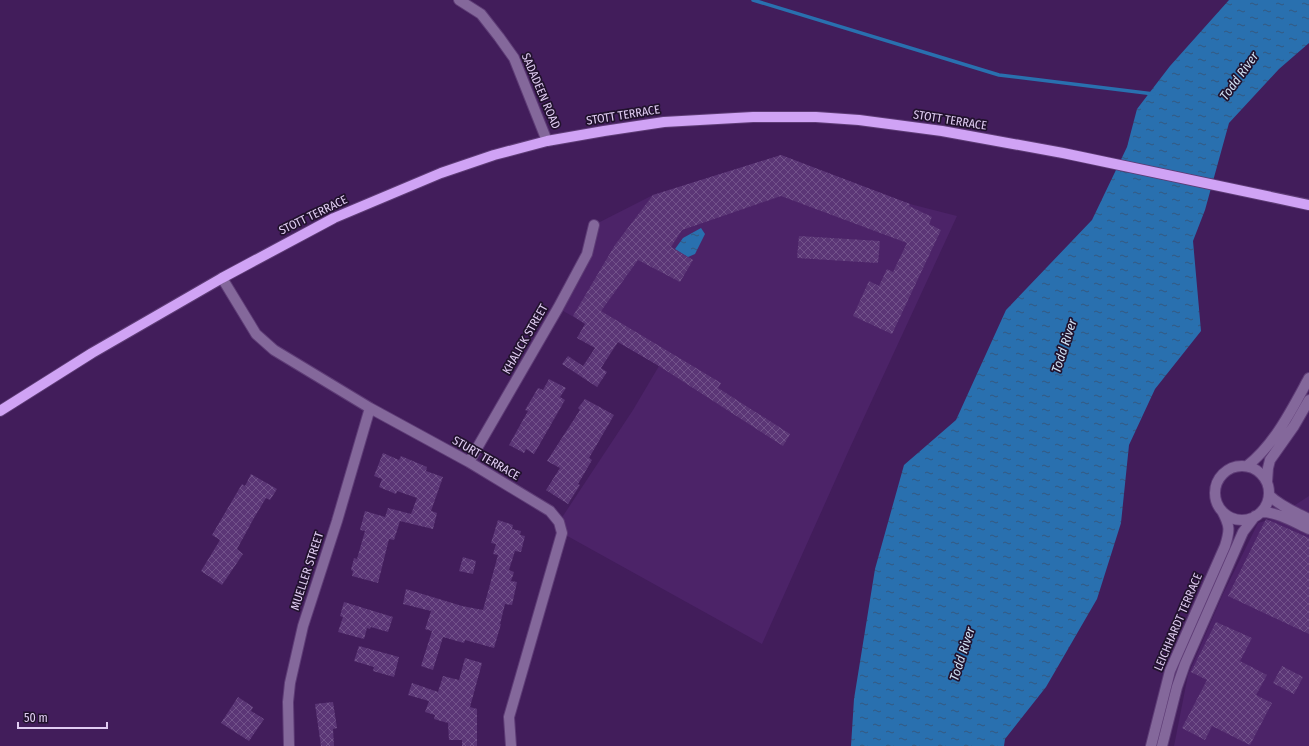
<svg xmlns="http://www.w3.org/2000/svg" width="1309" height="746" font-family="'Fira Sans Condensed',sans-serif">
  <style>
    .built { fill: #4c2368 }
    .water { fill: url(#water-ripples) }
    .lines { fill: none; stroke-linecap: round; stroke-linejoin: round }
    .stream { stroke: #2970af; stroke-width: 3.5 }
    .building { fill: url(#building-cross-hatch) }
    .minor-casing { stroke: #5e3c76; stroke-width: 12 }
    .major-casing { stroke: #5e3c76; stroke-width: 12 }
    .minor { stroke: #84689b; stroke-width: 10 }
    .major { stroke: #d0a3f5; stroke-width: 10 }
    .labels { text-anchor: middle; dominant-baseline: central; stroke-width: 3.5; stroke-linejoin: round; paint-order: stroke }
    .street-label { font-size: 12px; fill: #e0ccf2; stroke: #21122d }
    .water-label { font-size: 13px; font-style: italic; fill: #d0e1f2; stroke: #21122d }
  </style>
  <defs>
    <pattern id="water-ripples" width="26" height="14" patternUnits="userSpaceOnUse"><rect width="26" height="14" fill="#2970af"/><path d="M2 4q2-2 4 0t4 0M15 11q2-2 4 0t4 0" fill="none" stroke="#355981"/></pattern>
    <pattern id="building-cross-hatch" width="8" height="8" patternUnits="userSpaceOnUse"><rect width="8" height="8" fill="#5b3676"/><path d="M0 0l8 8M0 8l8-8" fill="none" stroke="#72528a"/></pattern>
  </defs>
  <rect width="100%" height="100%" fill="#421d5b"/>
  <path class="built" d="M 781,155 L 910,204 L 957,216 L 848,452 L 762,644 L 562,533 L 559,522 L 633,410 L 659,366 L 558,308 L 587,254 L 594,225 L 653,195 Z
    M 1309,496 L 1309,746 L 1174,746 L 1188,675 L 1223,594 L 1258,523 L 1275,518 Z"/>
  <path class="water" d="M 1229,0 L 1309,0 L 1309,43 L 1279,69 L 1229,123 L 1205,210 L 1193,241 L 1201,331 L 1155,389 L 1129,445 L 1121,523 L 1097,599 L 1046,687 L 1005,739 L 1004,746 L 851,746 L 854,699 L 875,569 L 904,465 L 956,420 L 1006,310 L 1092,220 L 1127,147 L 1137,109 L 1170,66 Z
    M 701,228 L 705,234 L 695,254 L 688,257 L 675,249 L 683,238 Z"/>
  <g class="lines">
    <path class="stream" d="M 753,0 L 999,75 L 1154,94"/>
  </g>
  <path class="building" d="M 781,155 L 910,204 L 909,206 L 932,217 L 929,224 L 941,230 L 892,334 L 853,316 L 869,281 L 879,286 L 887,269 L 893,272 L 907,243 L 781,196 L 682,230 L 671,247 L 693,260 L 680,282 L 638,260 L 601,311 L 721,383 L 718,388 L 790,434 L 783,446 L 659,366 L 618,342 L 601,368 L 607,372 L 597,387 L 562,364 L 568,356 L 583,366 L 595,348 L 577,338 L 585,324 L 573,316 L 615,245 L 653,195 Z
    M 799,236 L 880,241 L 878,263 L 797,258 Z
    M 549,379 L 566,388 L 560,397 L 565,400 L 534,454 L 526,449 L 524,453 L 509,445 L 528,411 L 525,410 L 538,388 L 543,390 Z
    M 585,399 L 614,415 L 589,458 L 592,460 L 578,484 L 580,485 L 568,504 L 546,490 L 560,468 L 547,461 L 580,410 L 578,408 Z
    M 383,453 L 399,460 L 401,456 L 427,467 L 426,471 L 443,477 L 431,511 L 437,513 L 433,529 L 400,521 L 394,540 L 389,539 L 378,583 L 352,576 L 353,571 L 351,570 L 354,558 L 357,559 L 365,531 L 360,530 L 365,511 L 385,517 L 388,508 L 411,514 L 417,498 L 397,491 L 396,494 L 379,487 L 382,479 L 374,476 Z
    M 251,474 L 277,489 L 270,500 L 266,498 L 254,518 L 237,549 L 243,554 L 222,585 L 201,571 L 220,540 L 212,535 L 242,484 L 245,486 Z
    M 1266,519 L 1309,538 L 1309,634 L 1228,596 Z
    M 498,520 L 513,525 L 512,529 L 521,531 L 520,535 L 525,536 L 521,552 L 515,551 L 509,570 L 514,572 L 511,581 L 517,582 L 512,605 L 505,604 L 500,624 L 501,624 L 494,648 L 465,640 L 464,643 L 443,637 L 433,670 L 421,666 L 432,631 L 425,629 L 431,611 L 403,604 L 406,589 L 462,606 L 483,610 L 498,555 L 493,554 L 496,544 L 491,543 Z
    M 463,557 L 476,561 L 473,574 L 459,571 Z
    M 344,602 L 393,617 L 388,632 L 371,627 L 370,629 L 367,628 L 364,639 L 338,632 L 343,617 L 340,616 Z
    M 1216,622 L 1252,638 L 1240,661 L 1267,675 L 1256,695 L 1272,703 L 1250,745 L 1212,726 L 1205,740 L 1182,728 L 1207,680 L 1191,672 Z
    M 359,646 L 399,657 L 394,677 L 373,671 L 374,667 L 354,661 Z
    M 465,658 L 482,663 L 470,707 L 477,709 L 477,746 L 462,746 L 462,740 L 449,740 L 448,723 L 434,719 L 435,715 L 425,712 L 429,701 L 408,695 L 412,683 L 438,692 L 443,676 L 459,680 Z
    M 1282,666 L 1303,677 L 1294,694 L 1273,683 Z
    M 238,697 L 253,707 L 251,711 L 264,719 L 249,741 L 221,723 Z
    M 333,702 L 337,728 L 333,729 L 334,746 L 321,746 L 315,704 Z"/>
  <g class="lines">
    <g class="minor-casing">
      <path id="minor" d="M 459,0 L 481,14 L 499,37 L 514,58 L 547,141
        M 222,278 L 256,334 L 274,350 L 370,408 L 469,462 L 550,511 L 559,522 L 562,533 L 509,717 L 511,746
        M 469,462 L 558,308 L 587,254 L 594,225
        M 1247,466 C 1275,444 1292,409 1309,378
        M1215 493a27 27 0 1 1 54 0a27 27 0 1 1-54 0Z
        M 1267,482 L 1268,468 L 1270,460 L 1294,426 L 1309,400
        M 1269,495 C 1280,506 1295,512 1309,519
        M 1261,512 C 1278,512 1294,522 1309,529
        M 289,746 L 288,702 L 290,683 L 303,626 L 337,521 L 370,408
        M 1151,746 L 1170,671 L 1225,546 C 1230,530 1230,526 1222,511
        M 1162,746 L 1177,687 L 1185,664 L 1243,532 L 1255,516"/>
    </g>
    <g class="major-casing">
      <path id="major" d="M 0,411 L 92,353 L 222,278 L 334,218 L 441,173 L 494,155 L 547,141 L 604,131 L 664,122 L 753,117 L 816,117 L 859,120 L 942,131 L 1063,153 L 1309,205"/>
    </g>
    <use href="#minor" class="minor"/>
    <use href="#major" class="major"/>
  </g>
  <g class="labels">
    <g class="street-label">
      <text transform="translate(541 91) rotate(67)">SADADEEN ROAD</text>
      <text transform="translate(623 115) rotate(-9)">STOTT TERRACE</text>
      <text transform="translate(950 120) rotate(9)">STOTT TERRACE</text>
      <text transform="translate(313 215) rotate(-26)">STOTT TERRACE</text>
      <text transform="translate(525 339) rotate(-60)">KHALICK STREET</text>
      <text transform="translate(486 458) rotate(30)">STURT TERRACE</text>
      <text transform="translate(307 571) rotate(-72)">MUELLER STREET</text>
      <text transform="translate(1178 622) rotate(-67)">LEICHHARDT TERRACE</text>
    </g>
    <g class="water-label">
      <text transform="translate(1239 76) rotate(-54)">Todd River</text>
      <text transform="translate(1064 346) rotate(-72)">Todd River</text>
      <text transform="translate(962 654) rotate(-72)">Todd River</text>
    </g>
  </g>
  <path d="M18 722v6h89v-6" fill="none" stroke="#e0ccf2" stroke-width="2"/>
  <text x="24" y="722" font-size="12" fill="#e0ccf2" stroke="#21122d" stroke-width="3" paint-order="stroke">50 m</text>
</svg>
